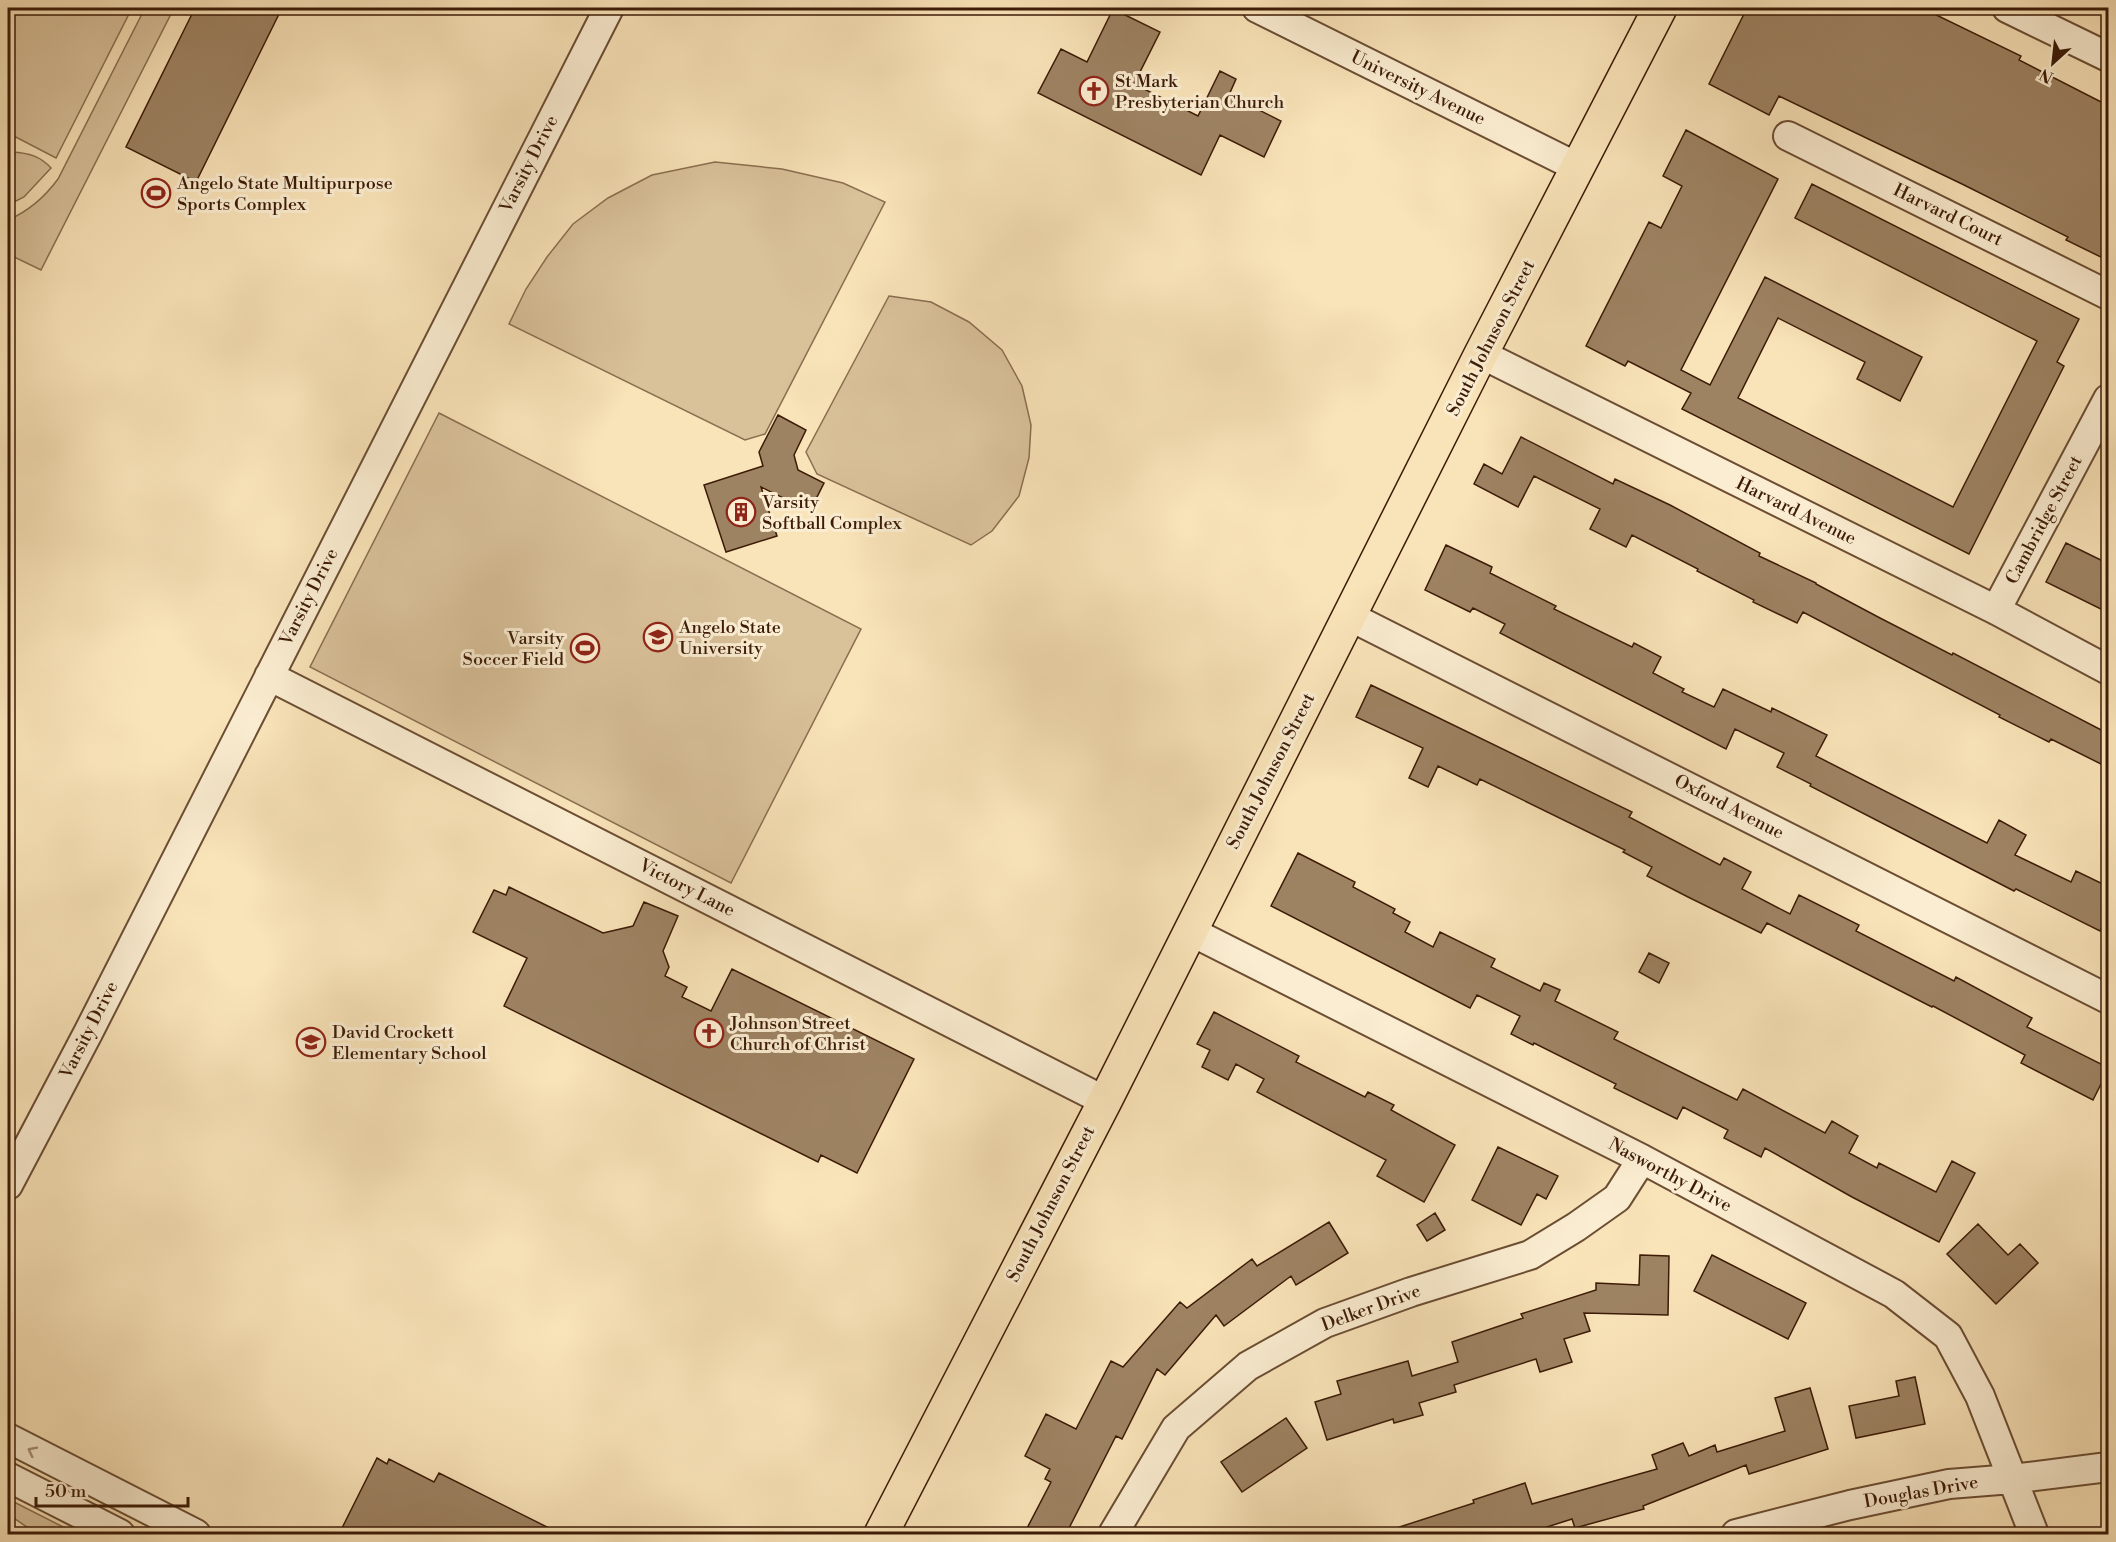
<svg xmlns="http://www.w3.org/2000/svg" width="2116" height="1542" font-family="'Libre Bodoni',serif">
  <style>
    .green { fill: #d9c19a; stroke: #8a6e50; stroke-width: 1.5 }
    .building { fill: #9e8363; stroke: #3c1b07; stroke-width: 1.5 }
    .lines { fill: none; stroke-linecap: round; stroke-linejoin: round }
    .minor-casing { stroke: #6b4d33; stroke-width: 32 }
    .major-casing { stroke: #3c1b07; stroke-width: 36 }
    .minor { stroke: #fbedd1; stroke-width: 28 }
    .major { stroke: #f9e3b8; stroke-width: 33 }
    .oneway { stroke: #a58e76 }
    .labels { text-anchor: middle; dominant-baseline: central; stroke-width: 6; stroke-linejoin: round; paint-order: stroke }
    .poi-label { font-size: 18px; fill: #3c1b07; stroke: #fbedd1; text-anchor: start }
    .street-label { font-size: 18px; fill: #3c1b07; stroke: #fbedd1 }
  </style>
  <rect width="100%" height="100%" fill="#f9e3b8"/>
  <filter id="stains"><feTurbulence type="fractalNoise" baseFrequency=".00333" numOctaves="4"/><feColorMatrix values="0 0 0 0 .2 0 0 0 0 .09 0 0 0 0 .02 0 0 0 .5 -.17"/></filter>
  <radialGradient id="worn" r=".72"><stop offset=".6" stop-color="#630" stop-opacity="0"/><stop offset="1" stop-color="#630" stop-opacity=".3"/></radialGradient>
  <path class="green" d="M 8,8 L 132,8 L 56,158 L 8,133 Z
    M 145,8 L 174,8 L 41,270 L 8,254 L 8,220 C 29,211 44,198 58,179 Z
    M 12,152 C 29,153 40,156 51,168 L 24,197 L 8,205 L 8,153 Z
    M 715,162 L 782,169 L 843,183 L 885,202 L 765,434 L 745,440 L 509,324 L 526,289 L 547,257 L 573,224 L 608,198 L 652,175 Z
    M 889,296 L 931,302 L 969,322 L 1002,350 L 1022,386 L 1031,425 L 1029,458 L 1019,496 L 992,531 L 971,545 L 817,474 L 806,452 Z
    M 439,413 L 861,629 L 731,883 L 310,667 Z
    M 8,1499 L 77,1534 L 37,1534 L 8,1514 Z"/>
  <path class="building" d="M 195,8 L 282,8 L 196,182 L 126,147 Z
    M 1747,8 L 1922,8 L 2021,56 L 2019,60 L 2109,106 L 2109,261 L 2066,240 L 2068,237 L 1962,184 L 1779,96 L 1769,115 L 1709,84 Z
    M 1113,9 L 1160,32 L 1134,84 L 1198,116 L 1220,71 L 1236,79 L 1229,95 L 1281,121 L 1264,157 L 1220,135 L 1201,175 L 1038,93 L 1061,49 L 1087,62 Z
    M 1686,130 L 1778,179 L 1681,370 L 1710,385 L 1765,277 L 1922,357 L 1900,401 L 1857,379 L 1865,362 L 1778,318 L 1738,398 L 1953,507 L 2037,341 L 1795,218 L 1812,184 L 2079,319 L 2057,362 L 2064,366 L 1969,554 L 1682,409 L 1691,393 L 1628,361 L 1625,366 L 1586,346 L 1649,222 L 1661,228 L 1682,186 L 1663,176 Z
    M 778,415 L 806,430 L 794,455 L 798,470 L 824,483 L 810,511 L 761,487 L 777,536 L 726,552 L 704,485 L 763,466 L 759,452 Z
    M 1521,437 L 1613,484 L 1615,479 L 1670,505 L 1760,553 L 1759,556 L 1816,583 L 1816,584 L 1880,618 L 1952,655 L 1953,653 L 2109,734 L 2109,768 L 2051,739 L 2049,742 L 1999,717 L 2000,715 L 1803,612 L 1797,623 L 1753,602 L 1754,600 L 1697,571 L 1698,569 L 1632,535 L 1626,547 L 1590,529 L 1600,509 L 1534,476 L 1518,507 L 1474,484 L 1484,464 L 1502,474 Z
    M 2066,543 L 2109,564 L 2109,613 L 2046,582 Z
    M 1446,545 L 1492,567 L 1490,573 L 1556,606 L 1554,609 L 1632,647 L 1634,643 L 1661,657 L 1653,673 L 1684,689 L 1682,692 L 1714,707 L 1723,689 L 1771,712 L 1772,708 L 1827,735 L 1816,756 L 1987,843 L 1999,820 L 2026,835 L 2015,855 L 2071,882 L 2076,871 L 2109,887 L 2109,913 L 2100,931 L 2016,889 L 2014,891 L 1810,786 L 1811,784 L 1777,767 L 1784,753 L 1735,729 L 1726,749 L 1500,633 L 1505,624 L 1473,608 L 1470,612 L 1425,590 Z
    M 1371,685 L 1632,812 L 1629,817 L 1720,865 L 1724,858 L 1751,872 L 1742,889 L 1790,914 L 1799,895 L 1859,925 L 1856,931 L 1954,981 L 1956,977 L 2032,1018 L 2027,1027 L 2109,1068 L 2093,1100 L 2021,1063 L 2025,1055 L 1933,1006 L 1932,1007 L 1767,923 L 1761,933 L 1688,897 L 1647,876 L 1652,867 L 1623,852 L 1625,850 L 1480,779 L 1477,785 L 1438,766 L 1428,787 L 1409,778 L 1423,748 L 1356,717 Z
    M 1298,853 L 1355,882 L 1353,887 L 1395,909 L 1393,913 L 1410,922 L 1405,932 L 1433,947 L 1440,932 L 1495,959 L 1491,967 L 1540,991 L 1544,983 L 1560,990 L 1555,1001 L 1618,1032 L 1614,1039 L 1737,1100 L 1743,1089 L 1825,1133 L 1832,1121 L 1858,1136 L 1849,1153 L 1877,1168 L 1879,1163 L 1936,1192 L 1952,1161 L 1975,1173 L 1939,1242 L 1852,1197 L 1765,1148 L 1761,1157 L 1724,1138 L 1728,1130 L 1683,1107 L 1677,1119 L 1614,1088 L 1616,1084 L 1534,1043 L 1533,1045 L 1511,1034 L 1520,1016 L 1477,995 L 1470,1008 L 1271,906 Z
    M 509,887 L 603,933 L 633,926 L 644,902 L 678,916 L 663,951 L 669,967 L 665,976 L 687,987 L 682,997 L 711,1011 L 732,969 L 914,1059 L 857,1173 L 821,1155 L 818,1162 L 504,1006 L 527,958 L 473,932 L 494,890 L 506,895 Z
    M 1649,953 L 1669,963 L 1659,983 L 1639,972 Z
    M 1214,1012 L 1299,1056 L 1296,1062 L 1365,1097 L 1368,1092 L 1394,1105 L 1391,1110 L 1455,1145 L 1424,1202 L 1377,1176 L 1386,1160 L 1257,1092 L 1264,1079 L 1236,1064 L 1228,1080 L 1202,1067 L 1210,1050 L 1197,1044 Z
    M 1498,1147 L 1558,1176 L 1546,1199 L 1537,1194 L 1521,1225 L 1472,1200 Z
    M 1435,1213 L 1445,1230 L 1427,1241 L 1417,1225 Z
    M 1329,1222 L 1348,1253 L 1296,1285 L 1291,1276 L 1224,1326 L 1216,1315 L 1165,1375 L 1157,1369 L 1122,1439 L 1116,1436 L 1066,1534 L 1024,1534 L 1051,1482 L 1045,1479 L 1050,1469 L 1025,1456 L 1046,1414 L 1076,1429 L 1111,1361 L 1123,1367 L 1180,1302 L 1187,1308 L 1252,1259 L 1257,1266 Z
    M 1978,1224 L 2008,1255 L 2020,1244 L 2038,1263 L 1996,1304 L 1947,1254 Z
    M 1640,1255 L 1669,1256 L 1668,1315 L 1584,1313 L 1590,1331 L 1564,1339 L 1572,1362 L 1540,1372 L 1536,1359 L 1454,1385 L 1456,1392 L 1419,1403 L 1423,1415 L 1394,1423 L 1393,1419 L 1327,1440 L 1315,1402 L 1341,1394 L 1337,1381 L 1408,1361 L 1412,1376 L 1458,1362 L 1452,1342 L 1523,1318 L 1521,1314 L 1596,1290 L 1596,1283 L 1639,1285 Z
    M 1712,1255 L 1806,1303 L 1788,1339 L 1694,1291 Z
    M 1915,1377 L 1925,1424 L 1856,1438 L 1849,1406 L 1899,1396 L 1896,1381 Z
    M 1810,1388 L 1828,1449 L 1749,1474 L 1746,1465 L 1643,1506 L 1644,1509 L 1575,1528 L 1572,1519 L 1525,1534 L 1388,1534 L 1387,1531 L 1474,1503 L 1473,1500 L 1525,1483 L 1532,1504 L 1657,1469 L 1652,1455 L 1683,1443 L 1689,1456 L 1715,1445 L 1717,1452 L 1785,1431 L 1775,1398 Z
    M 1286,1418 L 1307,1448 L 1242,1492 L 1221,1462 Z
    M 377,1458 L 387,1464 L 389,1459 L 434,1482 L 439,1473 L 561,1534 L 339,1534 Z"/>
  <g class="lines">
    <g class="minor-casing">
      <path id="minor" d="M 1257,8 L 1579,168
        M 2007,8 L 2108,57
        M 1788,136 L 2108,295
        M 1481,354 L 1996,610 L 2108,670
        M 1996,610 L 2108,399
        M 1349,616 L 2108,999
        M 269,676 L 1105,1101
        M 1190,931 L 1642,1159 L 1894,1294 L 1948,1336 L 1980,1396 L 2034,1534
        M 8,1185 L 88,1033 L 609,8
        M 8,1438 L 196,1534
        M 8,1477 L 120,1534
        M 1113,1534 L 1176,1428 L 1248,1366 L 1325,1323 L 1411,1292 L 1530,1255 L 1576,1227 L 1617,1198 L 1642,1159
        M 1736,1534 L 1850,1505 L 1949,1484 L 2012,1479 L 2108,1467"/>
    </g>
    <g class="major-casing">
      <path id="major" d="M 881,1534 L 1105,1101 L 1481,354 L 1660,8"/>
    </g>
    <use href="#minor" class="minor"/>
    <use href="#major" class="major"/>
  </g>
  <defs><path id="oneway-chevron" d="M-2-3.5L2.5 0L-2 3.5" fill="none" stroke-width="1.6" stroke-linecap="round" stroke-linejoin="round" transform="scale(1.5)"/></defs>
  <use class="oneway" href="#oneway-chevron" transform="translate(32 1451) rotate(-153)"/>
  <defs>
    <g id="church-ring" transform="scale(1.5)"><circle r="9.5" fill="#fbedd1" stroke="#8f2418" stroke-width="1.5"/><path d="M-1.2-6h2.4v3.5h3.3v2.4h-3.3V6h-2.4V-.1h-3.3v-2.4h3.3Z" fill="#8f2418"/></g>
    <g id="stadium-ring" transform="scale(1.5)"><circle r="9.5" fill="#fbedd1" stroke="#8f2418" stroke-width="1.5"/><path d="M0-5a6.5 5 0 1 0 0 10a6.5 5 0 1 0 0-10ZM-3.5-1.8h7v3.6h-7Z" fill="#8f2418"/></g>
    <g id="building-ring" transform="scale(1.5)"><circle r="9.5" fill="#fbedd1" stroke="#8f2418" stroke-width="1.5"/><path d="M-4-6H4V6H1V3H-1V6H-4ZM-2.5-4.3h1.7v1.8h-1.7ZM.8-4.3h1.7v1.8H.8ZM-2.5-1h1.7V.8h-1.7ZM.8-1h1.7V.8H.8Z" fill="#8f2418"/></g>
    <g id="university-ring" transform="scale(1.5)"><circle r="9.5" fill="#fbedd1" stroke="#8f2418" stroke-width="1.5"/><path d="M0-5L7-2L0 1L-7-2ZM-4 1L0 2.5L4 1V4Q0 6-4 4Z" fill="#8f2418"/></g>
    <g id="school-ring" transform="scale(1.5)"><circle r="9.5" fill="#fbedd1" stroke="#8f2418" stroke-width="1.5"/><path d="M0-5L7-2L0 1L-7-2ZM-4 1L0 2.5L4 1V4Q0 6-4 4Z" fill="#8f2418"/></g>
  </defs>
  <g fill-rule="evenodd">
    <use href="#church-ring" x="1094" y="91"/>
    <use href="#stadium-ring" x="156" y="193"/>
    <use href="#building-ring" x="741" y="512"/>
    <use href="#university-ring" x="658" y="637"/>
    <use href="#stadium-ring" x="585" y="648"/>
    <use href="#church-ring" x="709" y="1033"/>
    <use href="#school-ring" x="311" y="1042"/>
  </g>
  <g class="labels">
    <g class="poi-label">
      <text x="1115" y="81">St Mark<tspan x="1115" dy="21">Presbyterian Church</tspan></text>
      <text x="177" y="183">Angelo State Multipurpose<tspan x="177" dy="21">Sports Complex</tspan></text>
      <text x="762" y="502">Varsity<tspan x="762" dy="21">Softball Complex</tspan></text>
      <text x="679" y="627">Angelo State<tspan x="679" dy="21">University</tspan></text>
      <text x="564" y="638" text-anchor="end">Varsity<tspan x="564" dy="21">Soccer Field</tspan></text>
      <text x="730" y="1023">Johnson Street<tspan x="730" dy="21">Church of Christ</tspan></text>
      <text x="332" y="1032">David Crockett<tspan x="332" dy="21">Elementary School</tspan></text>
    </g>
    <g class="street-label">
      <text transform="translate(1418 88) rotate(26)">University Avenue</text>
      <text transform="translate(529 164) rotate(-63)">Varsity Drive</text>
      <text transform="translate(1948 215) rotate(26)">Harvard Court</text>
      <text transform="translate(1491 338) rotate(-63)">South Johnson Street</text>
      <text transform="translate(1796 511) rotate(26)">Harvard Avenue</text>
      <text transform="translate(2044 520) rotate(-62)">Cambridge Street</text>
      <text transform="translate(309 597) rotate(-63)">Varsity Drive</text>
      <text transform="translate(1271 771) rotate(-63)">South Johnson Street</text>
      <text transform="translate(1729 807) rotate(27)">Oxford Avenue</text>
      <text transform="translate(687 888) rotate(27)">Victory Lane</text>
      <text transform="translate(89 1030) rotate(-63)">Varsity Drive</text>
      <text transform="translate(1670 1175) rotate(28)">Nasworthy Drive</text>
      <text transform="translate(1051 1204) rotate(-63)">South Johnson Street</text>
      <text transform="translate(1371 1308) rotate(-20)">Delker Drive</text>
      <text transform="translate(1921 1492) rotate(-10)">Douglas Drive</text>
    </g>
  </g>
  <rect width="2116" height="1542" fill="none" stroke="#f9e3b8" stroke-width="30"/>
  <rect x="9" y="9" width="2098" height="1524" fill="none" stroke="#3c1b07" stroke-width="3"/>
  <rect x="15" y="15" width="2086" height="1512" fill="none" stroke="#3c1b07" stroke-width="1.5"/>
  <g transform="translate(2053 63) rotate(207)" stroke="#fbedd1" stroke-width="4.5" paint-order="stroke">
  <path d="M0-4.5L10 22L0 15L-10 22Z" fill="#3c1b07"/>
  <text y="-9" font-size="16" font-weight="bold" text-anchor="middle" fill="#3c1b07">N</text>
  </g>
  <path d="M36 1497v9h152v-9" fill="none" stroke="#3c1b07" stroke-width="3"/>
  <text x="45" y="1497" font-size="18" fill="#3c1b07" stroke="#fbedd1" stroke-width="4.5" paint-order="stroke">50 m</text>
  <rect width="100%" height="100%" filter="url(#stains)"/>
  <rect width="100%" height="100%" fill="url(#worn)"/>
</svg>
